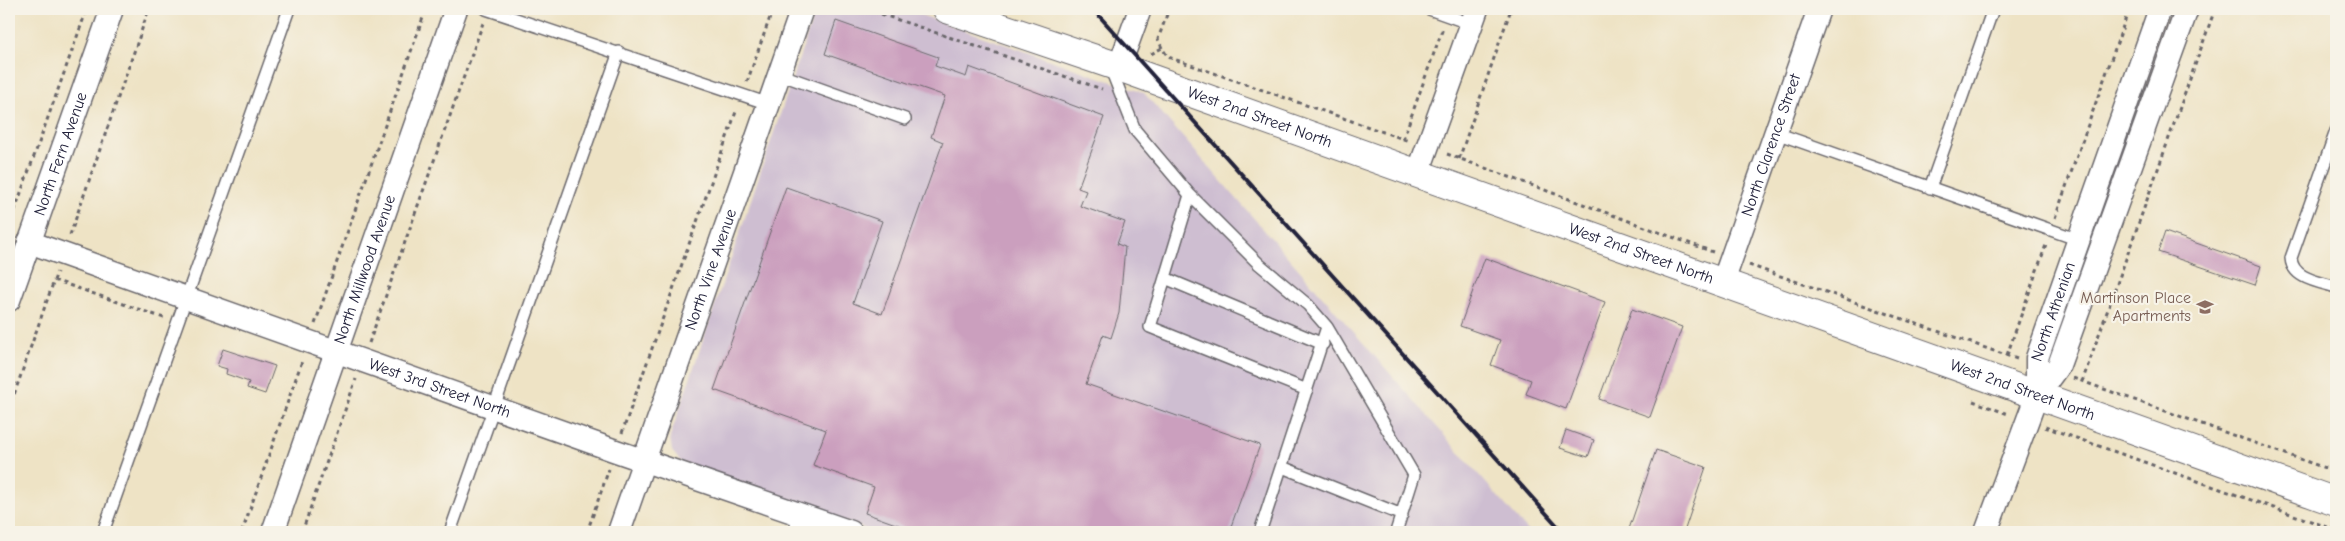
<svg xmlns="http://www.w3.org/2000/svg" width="2345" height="541" font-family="'Comic Neue',sans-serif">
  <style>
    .industrial { fill: #cebed1 }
    .building { fill: #cb9fbe }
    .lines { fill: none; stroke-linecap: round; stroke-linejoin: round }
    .service-casing { stroke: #69666b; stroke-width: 14 }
    .minor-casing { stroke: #69666b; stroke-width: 25 }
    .tertiary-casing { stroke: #69666b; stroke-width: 30 }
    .path { stroke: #69666b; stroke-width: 3; stroke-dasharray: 4 4; stroke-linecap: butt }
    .service { stroke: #fff; stroke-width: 11 }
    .minor { stroke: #fff; stroke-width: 22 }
    .tertiary { stroke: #fff; stroke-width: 28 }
    .rail { stroke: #22223b; stroke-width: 4 }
    .labels { text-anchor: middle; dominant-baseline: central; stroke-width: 4.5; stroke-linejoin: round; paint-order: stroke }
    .street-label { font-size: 16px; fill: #22223b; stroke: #f7f3e8 }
    .education-label { font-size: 16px; fill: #785e54; stroke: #f7f3e8; text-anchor: end }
  </style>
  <rect width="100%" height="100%" fill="#f7f3e8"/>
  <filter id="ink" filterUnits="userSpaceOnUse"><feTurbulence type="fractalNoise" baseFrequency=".02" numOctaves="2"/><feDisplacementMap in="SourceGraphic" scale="10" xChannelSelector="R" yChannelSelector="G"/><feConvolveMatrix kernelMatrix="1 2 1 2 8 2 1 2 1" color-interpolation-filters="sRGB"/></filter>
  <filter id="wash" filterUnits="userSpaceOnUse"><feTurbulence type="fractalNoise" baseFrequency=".0096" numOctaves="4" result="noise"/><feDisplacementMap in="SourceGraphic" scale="20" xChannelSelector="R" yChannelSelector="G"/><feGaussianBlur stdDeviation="1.12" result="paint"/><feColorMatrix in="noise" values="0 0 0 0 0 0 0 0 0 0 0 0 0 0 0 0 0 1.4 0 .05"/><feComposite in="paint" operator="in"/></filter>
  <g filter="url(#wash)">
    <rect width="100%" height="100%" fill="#eee3c5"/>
    <path class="industrial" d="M 816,9 L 904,9 L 1144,93 L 1529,532 L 874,532 L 681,462 L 672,451 L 670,437 Z"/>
    <g id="blocks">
      <path class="building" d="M 836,21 L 938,57 L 935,66 L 966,77 L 969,67 L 1104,117 L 1078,188 L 1086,191 L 1080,206 L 1125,222 L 1117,244 L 1125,247 L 1119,313 L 1111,338 L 1103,335 L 1086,384 L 1260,445 L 1229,532 L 918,532 L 865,513 L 874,487 L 813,465 L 826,430 L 714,390 L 786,187 L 882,221 L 853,303 L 882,314 L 943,142 L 931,137 L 945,96 L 825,54 Z
        M 2165,232 L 2261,266 L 2255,285 L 2158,252 Z
        M 1485,258 L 1605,302 L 1566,409 L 1526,394 L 1531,380 L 1491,365 L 1500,340 L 1460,326 Z
        M 1632,309 L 1682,327 L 1650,417 L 1599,399 Z
        M 223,349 L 275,366 L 265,394 L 247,388 L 249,382 L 226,374 L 227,369 L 217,366 Z
        M 1566,430 L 1594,440 L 1588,457 L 1560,448 Z
        M 1656,450 L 1706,467 L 1684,532 L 1628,532 Z"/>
    </g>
  </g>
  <g filter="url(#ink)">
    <use href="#blocks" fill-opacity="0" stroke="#69666b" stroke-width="1"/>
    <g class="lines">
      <g class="service-casing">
        <path id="service" d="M 486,9 L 769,104
          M 1429,9 L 1471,24
          M 1110,67 L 1135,130 L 1190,195 L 1259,264 L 1308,305 L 1327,327 L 1260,532
          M 779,74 L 905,119
          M 2336,131 L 2291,258 C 2292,279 2320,282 2336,287
          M 1776,133 L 2079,240
          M 1930,188 L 1993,9
          M 1190,195 L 1150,327 L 1307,390
          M 1165,278 L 1323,344
          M 1327,327 L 1414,475 L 1396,532
          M 1282,467 L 1402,515
          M 103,532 L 289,9
          M 450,532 L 619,52
          M 794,532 L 800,515"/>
      </g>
      <g class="minor-casing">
        <g id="minor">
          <path d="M 1119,67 L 1140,9"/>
          <path d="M 1418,173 L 1477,9"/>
          <path id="s1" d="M 29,242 L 616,451 L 851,532"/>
          <path id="s2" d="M 1723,282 L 1819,9"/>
          <path id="s3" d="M 9,300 L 112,9"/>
          <path id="s4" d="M 2037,395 L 2037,358 L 2160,9"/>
          <path id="s5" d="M 273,532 L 456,9"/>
          <path id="s6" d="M 619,532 L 802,9"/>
          <path d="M 1986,532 L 2037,395 L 2059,365 L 2187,9"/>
        </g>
      </g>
      <g class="tertiary-casing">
        <g id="tertiary">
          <path id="s7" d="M 947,9 L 1119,67 L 2336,502"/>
        </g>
      </g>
      <path class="path" d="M 866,9 L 1102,89
        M 1162,48 L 1158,39 L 1169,9
        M 1151,54 L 1162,48 L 1168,57 L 1409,141
        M 747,82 L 773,9
        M 1403,139 L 1443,28
        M 1447,154 L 1713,252
        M 1459,159 L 1511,9
        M 2055,218 L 2129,9
        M 9,226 L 87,9
        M 70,235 L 149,9
        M 1749,265 L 2017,359
        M 54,280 L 164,318
        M 315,324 L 426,9
        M 369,343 L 483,23
        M 2007,355 L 2047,242
        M 2073,378 L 2336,472
        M 2082,382 L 2215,9
        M 1973,401 L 2008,414
        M 9,409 L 57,272
        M 2045,427 L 2336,530
        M 622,433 L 737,109
        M 242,532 L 302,361
        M 302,532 L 356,379
        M 587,532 L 609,469"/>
      <use href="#service" class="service"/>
      <use href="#minor" class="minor"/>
      <use href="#tertiary" class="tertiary"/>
      <path class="rail" d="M 1093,9 L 1563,532"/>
    </g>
  </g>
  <defs>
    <g id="school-bare" transform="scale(1.35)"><path d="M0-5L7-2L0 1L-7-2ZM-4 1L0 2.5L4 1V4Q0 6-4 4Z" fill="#8d6e63" stroke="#f7f3e8" stroke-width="2.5" paint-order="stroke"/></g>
  </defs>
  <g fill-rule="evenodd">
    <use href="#school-bare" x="2205" y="307"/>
  </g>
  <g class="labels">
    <g class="street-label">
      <text stroke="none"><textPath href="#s7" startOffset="331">West 2nd Street North</textPath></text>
      <text stroke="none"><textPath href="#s2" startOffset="145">North Clarence Street</textPath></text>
      <text stroke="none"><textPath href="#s3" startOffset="155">North Fern Avenue</textPath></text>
      <text stroke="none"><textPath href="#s7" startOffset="736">West 2nd Street North</textPath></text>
      <text stroke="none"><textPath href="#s5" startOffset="278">North Millwood Avenue</textPath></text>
      <text stroke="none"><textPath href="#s6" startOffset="278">North Vine Avenue</textPath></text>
      <text stroke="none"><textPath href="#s4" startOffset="86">North Athenian</textPath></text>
      <text stroke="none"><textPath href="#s1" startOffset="436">West 3rd Street North</textPath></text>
      <text stroke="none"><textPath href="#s7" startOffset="1141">West 2nd Street North</textPath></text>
    </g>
    <g class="education-label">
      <text x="2191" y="298">Martinson Place<tspan x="2191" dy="18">Apartments</tspan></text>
    </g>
  </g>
  <rect width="2345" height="541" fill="none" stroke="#f7f3e8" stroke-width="30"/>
</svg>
